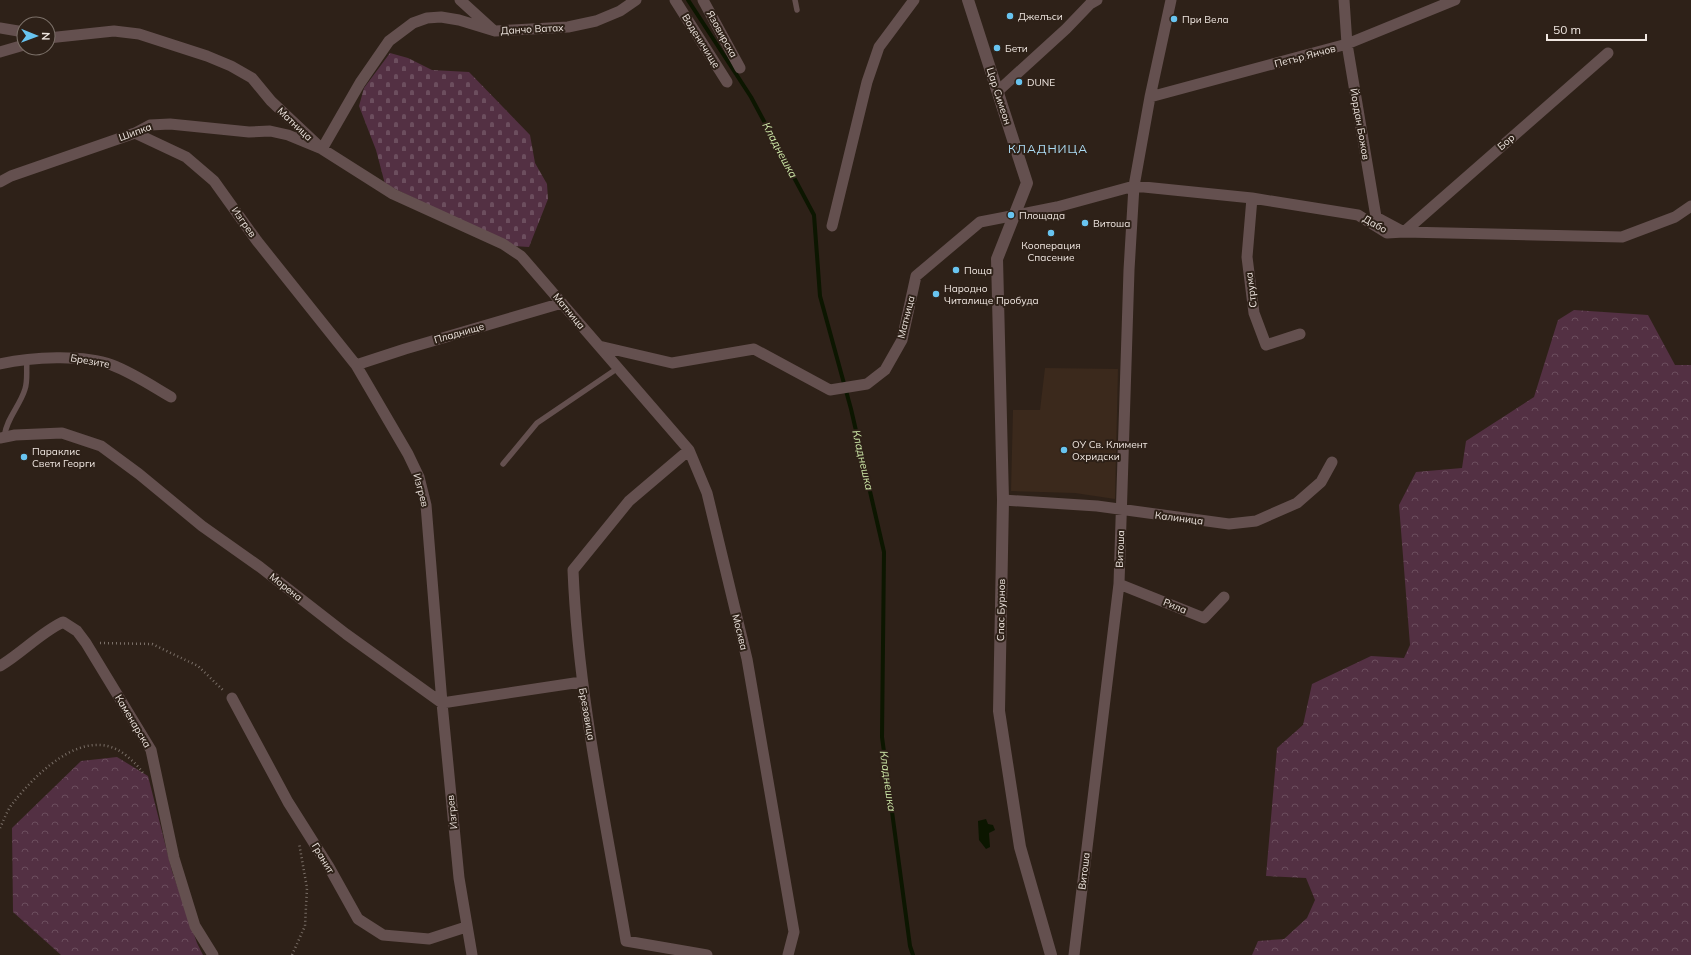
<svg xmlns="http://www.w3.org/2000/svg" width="1691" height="955" font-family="Mulish,sans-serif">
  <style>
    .built { fill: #3b291c }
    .forest { fill: url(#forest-crowns) }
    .cemetery { fill: url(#cemetery-stones) }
    .water { fill: #0c1600 }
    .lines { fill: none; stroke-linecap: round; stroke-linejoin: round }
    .stream { stroke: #0c1600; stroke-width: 4 }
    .path { stroke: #7a6f67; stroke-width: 2.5; stroke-dasharray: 1 3; stroke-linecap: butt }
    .service { stroke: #64504f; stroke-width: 5.5 }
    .minor { stroke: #64504f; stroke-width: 11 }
    .tertiary { stroke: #64504f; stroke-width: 12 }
    .poi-dot { fill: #68c4f0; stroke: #2e2118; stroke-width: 1.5 }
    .labels { text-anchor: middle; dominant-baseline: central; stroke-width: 4; stroke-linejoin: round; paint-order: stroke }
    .poi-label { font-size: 10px; fill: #efe6e0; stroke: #2e2118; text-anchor: start }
    .street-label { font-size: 10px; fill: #efe6e0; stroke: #2e2118 }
    .water-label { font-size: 11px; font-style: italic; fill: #cee8a8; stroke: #2e2118 }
    .quarter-label { font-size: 12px; letter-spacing: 1px; fill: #adddf5; stroke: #2e2118 }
  </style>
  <defs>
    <pattern id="forest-crowns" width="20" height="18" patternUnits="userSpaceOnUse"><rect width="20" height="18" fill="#533043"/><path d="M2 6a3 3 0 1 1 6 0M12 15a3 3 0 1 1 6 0" fill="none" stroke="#6c4e5e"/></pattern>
    <pattern id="cemetery-stones" width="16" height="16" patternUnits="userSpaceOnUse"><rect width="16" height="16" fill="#533043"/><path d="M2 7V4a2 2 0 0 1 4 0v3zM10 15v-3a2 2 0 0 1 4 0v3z" fill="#6c4e5e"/></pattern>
  </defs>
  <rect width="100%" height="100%" fill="#2e2118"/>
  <path class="built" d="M 1045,368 L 1118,369 L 1115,499 L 1075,493 L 1011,491 L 1013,410 L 1040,410 Z"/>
  <path class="forest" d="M 1574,310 L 1648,315 L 1675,365 L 1691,365 L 1691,955 L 1252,955 L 1258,941 L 1284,939 L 1307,918 L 1315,900 L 1306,878 L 1266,876 L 1277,748 L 1303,725 L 1312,684 L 1371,656 L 1404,658 L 1410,645 L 1399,505 L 1416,472 L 1462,468 L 1466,441 L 1534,397 L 1558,320 Z
    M 117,757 L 148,776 L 172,871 L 197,943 L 203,955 L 61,955 L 13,912 L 12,828 L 81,761 Z"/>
  <path class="cemetery" d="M 390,53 L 408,58 L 432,70 L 469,72 L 530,135 L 535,163 L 547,184 L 548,199 L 529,247 L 513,246 L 385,184 L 376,150 L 359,106 L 364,88 Z"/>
  <path class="water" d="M 986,819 L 988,824 L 993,825 L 995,830 L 989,833 L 990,847 L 986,849 L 979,840 L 978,821 Z"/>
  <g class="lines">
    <path class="stream" d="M 688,0 L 751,97 L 814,215 L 820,296 L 851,409 L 884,552 L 882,737 L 910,946 L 913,955"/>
    <path class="path" d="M 100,643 L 152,644 L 198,666 L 224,691
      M 0,828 C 4,820 7,810 13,803 C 38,771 88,722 128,757 C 134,762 139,767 143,773
      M 292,955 L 305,926 L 307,888 L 299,843"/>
    <path class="service" d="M 795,0 L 797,10
      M 4,437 C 7,417 20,406 25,389 C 28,380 26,369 27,360
      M 503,464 L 537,423 L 618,368"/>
    <path class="minor" d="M 460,0 L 492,29
      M 675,0 L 727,82
      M 703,0 L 740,68
      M 1344,0 L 1347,44 L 1376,217 L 1404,232 L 1608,53
      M 0,28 L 24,32
      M 48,38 L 114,31 L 139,34 L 207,56 L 231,66 L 252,78 L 271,101 L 322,149 L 393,194 L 503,244 L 521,256 L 599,346 L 672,363 L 754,349 L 830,390 L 867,384 L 885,370 L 902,340 L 916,276 L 980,222 L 1057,207 L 1134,186 L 1252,198 L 1358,215 L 1387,233 L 1404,232 L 1622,237 L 1675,217 L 1691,206
      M 0,52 L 24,45
      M 998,91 L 1066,29 L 1090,4 L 1097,0
      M 1150,97 L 1347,44 L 1455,0
      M 135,133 L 186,157 L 214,181 L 257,241 L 356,365 L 408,454 L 419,477 L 426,505 L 442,703 L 459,878 L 472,955
      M 0,182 L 11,176 L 135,133 L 150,125 L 170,124 L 249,132 L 270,131 L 288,135 L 322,149 L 360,83 L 389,41 L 413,23 L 427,18 L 441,17 L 459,20 L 495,31 L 568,27 L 596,21 L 620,11 L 636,0
      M 1252,198 L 1247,257 L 1254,313 L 1266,345 L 1300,334
      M 832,226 L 867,82 L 879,47 L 914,0
      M 599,346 L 689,450 L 707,493 L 747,659 L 794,932 L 788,955
      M 0,364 C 31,357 83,354 112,365 C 133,373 152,386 171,397
      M 356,365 L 405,349 L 562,303
      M 0,438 L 15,435 L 62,433 L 101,446 L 139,474 L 202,526 L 260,567 L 346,634 L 442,703 L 581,682
      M 689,450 L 629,501 L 573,570 C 578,695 605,818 626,941 L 707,955
      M 1003,500 L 1097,506 L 1229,524 L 1256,521 L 1297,503 L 1321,482 L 1332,462
      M 1119,584 L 1204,618 L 1224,597
      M 0,666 C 22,653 40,633 63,622 L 77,631 L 86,643 L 151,750 L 174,858 L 195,926 L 213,955
      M 232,698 L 288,802 L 329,867 L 358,919 L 383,935 L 429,939 L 466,927
      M 1074,955 L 1119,584 L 1129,270 L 1134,186 L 1150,97 L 1171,0"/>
    <path class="tertiary" d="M 968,0 L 1027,183 L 997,259 L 1003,500 L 999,711 L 1020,847 L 1051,955"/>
  </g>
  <g class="poi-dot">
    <circle cx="1010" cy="16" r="4"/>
    <circle cx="1174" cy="19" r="4"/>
    <circle cx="997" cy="48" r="4"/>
    <circle cx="1019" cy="82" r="4"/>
    <circle cx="1011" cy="215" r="4"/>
    <circle cx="1085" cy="223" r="4"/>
    <circle cx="1051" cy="233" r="4"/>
    <circle cx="956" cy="270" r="4"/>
    <circle cx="936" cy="294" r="4"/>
    <circle cx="1064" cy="450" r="4"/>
    <circle cx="24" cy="457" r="4"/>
  </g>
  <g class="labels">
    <g class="poi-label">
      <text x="1018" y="16">Джелъси</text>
      <text x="1182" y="19">При Вела</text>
      <text x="1005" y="48">Бети</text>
      <text x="1027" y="82">DUNE</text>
      <text x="1019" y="215">Площада</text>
      <text x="1093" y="223">Витоша</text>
      <text x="1051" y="245" text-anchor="middle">Кооперация<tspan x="1051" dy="12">Спасение</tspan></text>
      <text x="964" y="270">Поща</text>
      <text x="944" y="288">Народно<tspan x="944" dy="12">Читалище Пробуда</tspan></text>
      <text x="1072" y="444">ОУ Св. Климент<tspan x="1072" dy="12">Охридски</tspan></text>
      <text x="32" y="451">Параклис<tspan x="32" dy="12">Свети Георги</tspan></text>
    </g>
    <g class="street-label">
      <text transform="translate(532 29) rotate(-3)">Данчо Ватах</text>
      <text transform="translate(722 34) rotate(61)">Язовирска</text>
      <text transform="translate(701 41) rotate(58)">Воденичище</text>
      <text transform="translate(1305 56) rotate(-15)">Петър Янчов</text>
      <text transform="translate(999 96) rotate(72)">Цар Симеон</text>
      <text transform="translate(295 124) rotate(43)">Матница</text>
      <text transform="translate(1360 124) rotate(80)">Йордан Божов</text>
      <text transform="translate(135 132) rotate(-20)">Шипка</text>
      <text transform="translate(1506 142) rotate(-41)">Бор</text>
      <text transform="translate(244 222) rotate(55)">Изгрев</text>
      <text transform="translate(1375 224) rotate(29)">Дабо</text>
      <text transform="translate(1251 290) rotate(-97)">Струма</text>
      <text transform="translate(569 311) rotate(50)">Матница</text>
      <text transform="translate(906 317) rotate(-76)">Матница</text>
      <text transform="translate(459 333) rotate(-16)">Пладнище</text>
      <text transform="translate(90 361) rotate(10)">Брезите</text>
      <text transform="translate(421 490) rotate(75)">Изгрев</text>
      <text transform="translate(1179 518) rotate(7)">Калиница</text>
      <text transform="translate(1120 549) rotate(-88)">Витоша</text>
      <text transform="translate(286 587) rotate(38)">Морена</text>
      <text transform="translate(1175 606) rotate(22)">Рила</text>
      <text transform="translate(1001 610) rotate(-89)">Спас Бурнов</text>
      <text transform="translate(740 632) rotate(76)">Москва</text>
      <text transform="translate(587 714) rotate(80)">Брезовица</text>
      <text transform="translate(133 721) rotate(59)">Каменарска</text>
      <text transform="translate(452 812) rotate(-96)">Изгрев</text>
      <text transform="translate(323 858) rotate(59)">Гранит</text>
      <text transform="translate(1084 871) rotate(-83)">Витоша</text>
    </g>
    <g class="water-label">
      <text transform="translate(780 150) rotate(62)">Кладнешка</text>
      <text transform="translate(863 460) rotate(77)">Кладнешка</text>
      <text transform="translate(888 781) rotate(82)">Кладнешка</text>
    </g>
    <g class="quarter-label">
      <text x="1048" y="148">КЛАДНИЦА</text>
    </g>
  </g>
  <g transform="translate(36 36) rotate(91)"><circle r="19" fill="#2e2118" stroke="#7b7068"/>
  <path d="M0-3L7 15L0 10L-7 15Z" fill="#68c4f0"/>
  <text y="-6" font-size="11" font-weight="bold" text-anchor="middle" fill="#efe6e0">N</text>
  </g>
  <path d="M1547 34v6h99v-6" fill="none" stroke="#efe6e0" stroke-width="2"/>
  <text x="1553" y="34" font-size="12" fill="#efe6e0" stroke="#2e2118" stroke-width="3" paint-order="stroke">50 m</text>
</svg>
